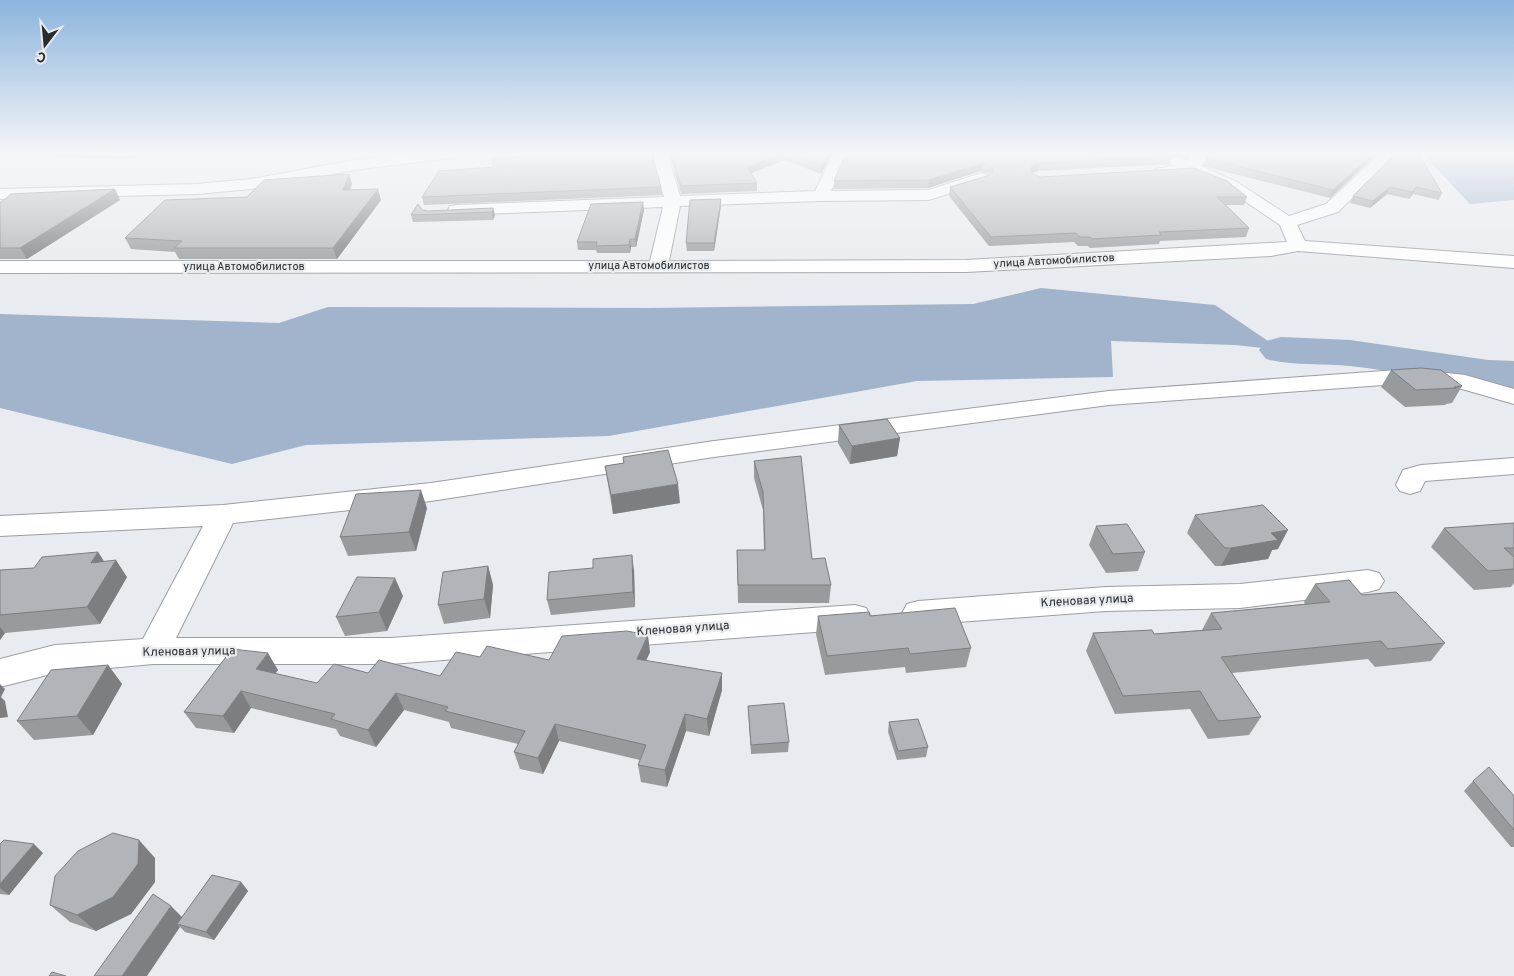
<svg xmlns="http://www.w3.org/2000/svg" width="1514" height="976" font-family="Overpass,sans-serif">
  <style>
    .water { fill: #a2b3cc }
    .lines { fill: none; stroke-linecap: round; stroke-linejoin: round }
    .river { fill: #a2b3cc; fill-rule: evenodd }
    .minor-casing { stroke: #9b9ea2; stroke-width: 2 }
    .minor { fill: #fff; fill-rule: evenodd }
    .wall { fill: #989b9e }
    .shaded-wall { fill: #7c7e81 }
    .building { fill: #b1b4b8; stroke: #7c7e81 }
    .labels { text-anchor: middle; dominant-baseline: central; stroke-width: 4.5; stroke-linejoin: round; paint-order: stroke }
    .far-street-label { font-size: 11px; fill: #2a2b2c; stroke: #e8ebef }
    .street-label { font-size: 12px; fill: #2a2b2c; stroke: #e8ebef }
  </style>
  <rect width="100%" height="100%" fill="#e8ebef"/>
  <path class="water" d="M 0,153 L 168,153 L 127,159 L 0,156 Z
    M 1422,153 L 1514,153 L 1514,200 L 1470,204 Z
    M 1041,288 L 1215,305 L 1281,350 L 1235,345 L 1111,341 L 1113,377 L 917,381 L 609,436 L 306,445 L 232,464 L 0,408 L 0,314 L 279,323 L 328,307 L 650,308 L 973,304 Z"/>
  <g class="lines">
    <path class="river" d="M 1281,337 L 1350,340 L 1488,360 L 1514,361 L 1514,389 C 1459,386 1405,372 1350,366 C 1322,363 1293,366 1266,359 L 1259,350 L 1266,341 Z"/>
    <g class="minor-casing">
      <path id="minor" d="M 417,153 L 465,153 L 458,157 L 354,170 L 251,189 L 197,194 L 0,199 L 0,189 L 197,184 L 251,179 L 354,160 Z
        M 656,153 L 670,153 L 670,162 L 680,196 L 815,191 L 831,159 L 844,153 L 865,153 L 863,156 L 842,165 L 831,191 L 928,190 L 982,173 L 988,175 L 990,178 L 988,181 L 929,200 L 821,201 L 680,206 L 669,261 L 966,260 L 1287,242 L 1280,225 L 1225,188 L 1194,174 L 1160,177 L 1155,175 L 1152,172 L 1155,169 L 1174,166 L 1148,156 L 1146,153 L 1167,153 L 1187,160 L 1197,153 L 1214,153 L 1201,166 L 1237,182 L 1289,216 L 1326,204 L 1381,153 L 1397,153 L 1338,212 L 1297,225 L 1305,241 L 1514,256 L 1514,268 L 1298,251 L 1271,256 L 966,272 L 0,273 L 0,261 L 650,261 L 663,207 L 456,215 L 450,214 L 448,210 L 450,206 L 456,205 L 664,197 L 654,162 Z
        M 1411,369 L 1465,375 L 1514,389 L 1514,404 L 1462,389 L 1411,383 L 1109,405 L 714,457 L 431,501 L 233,523 L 176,638 L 391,638 L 855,605 L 866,608 L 871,617 L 866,626 L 855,629 L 391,664 L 153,664 L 55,673 L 0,687 L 0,659 L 55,645 L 143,639 L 203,526 L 0,536 L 0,516 L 223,505 L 431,483 L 714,441 L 1109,391 Z
        M 1514,458 L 1514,474 L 1425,481 L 1420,491 L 1410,494 L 1400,491 L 1396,485 L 1403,470 L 1421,465 Z
        M 1368,570 L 1379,573 L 1384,581 L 1379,589 L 1368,592 L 1240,608 L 1106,611 L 918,625 L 907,622 L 902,613 L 907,604 L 918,601 L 1106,587 L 1240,584 Z"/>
    </g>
    <use href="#minor" class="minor"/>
  </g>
  <path class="wall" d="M 564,153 L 655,153 L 653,160 L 661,187 L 662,195 L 424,205 L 422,197 L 494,167 L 564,154 Z
    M 671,153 L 839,153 L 830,157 L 821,174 L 785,160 L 751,173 L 757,183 L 757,191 L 681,194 L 672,162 Z
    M 856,153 L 1194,153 L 1187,158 L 1177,155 L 1171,159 L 1170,164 L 1038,171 L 1032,173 L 1040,177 L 1247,197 L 1244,205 L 1226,205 L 1249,228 L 1246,237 L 1160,241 L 1159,244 L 1090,248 L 1088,246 L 1078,246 L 1074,242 L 989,246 L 949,196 L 950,187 L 990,175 L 990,174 L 981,171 L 928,188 L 834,189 L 834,181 Z
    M 1211,153 L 1378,153 L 1330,198 L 1203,166 L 1206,158 Z
    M 1396,153 L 1442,193 L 1439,200 L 1413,194 L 1409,199 L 1387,194 L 1370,208 L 1350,203 L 1353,196 Z
    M 349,174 L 352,184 L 350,190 L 381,200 L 337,259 L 179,259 L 175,252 L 131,249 L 125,238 L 247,197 Z
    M 115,189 L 120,200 L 27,259 L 0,259 L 0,203 Z
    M 721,199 L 721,206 L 714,251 L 687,251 L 686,243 Z
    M 493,208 L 495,215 L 493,220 L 413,222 L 411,215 L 422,210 L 428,211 Z
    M 644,210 L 636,247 L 631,247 L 630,253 L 597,253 L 596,250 L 578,250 L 577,242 Z
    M 1391,370 L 1462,386 L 1452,403 L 1446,404 L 1445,405 L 1405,407 L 1381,387 Z
    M 839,425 L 900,438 L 897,456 L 850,464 L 838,443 Z
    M 623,457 L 680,503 L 613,514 L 605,466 L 624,463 Z
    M 754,461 L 812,559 L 831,585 L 829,603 L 738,603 L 737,550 L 764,550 L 763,510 L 754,478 Z
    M 427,508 L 416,551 L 348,556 L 340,537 Z
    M 1195,515 L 1278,549 L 1272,550 L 1268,559 L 1221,566 L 1215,566 L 1187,533 Z
    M 1514,523 L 1514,583 L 1511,587 L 1474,590 L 1431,547 L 1444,528 Z
    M 1096,526 L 1145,552 L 1138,571 L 1106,573 L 1089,545 Z
    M 98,552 L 104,562 L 127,577 L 100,624 L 5,633 L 0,640 L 0,570 L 34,568 Z
    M 488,566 L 493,585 L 490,618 L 444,624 L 438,605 Z
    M 634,570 L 635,607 L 551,615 L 547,600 Z
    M 1315,584 L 1362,595 L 1445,643 L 1431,661 L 1375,667 L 1368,659 L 1232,673 L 1261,717 L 1249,735 L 1208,739 L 1190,709 L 1115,714 L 1086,651 L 1093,633 L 1154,634 L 1202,630 L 1211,613 L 1305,604 L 1304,602 Z
    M 403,596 L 387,631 L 345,636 L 336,617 Z
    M 818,616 L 870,616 L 971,648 L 966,667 L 906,673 L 905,667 L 825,675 L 816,634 Z
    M 650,652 L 646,660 L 722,690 L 709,736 L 686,731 L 667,787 L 641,782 L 638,765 L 640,760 L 559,741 L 543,774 L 520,769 L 514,752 L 518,744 L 451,728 L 449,722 L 404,710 L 376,747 L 340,736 L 336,729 L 251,708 L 234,733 L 196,728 L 184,712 L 278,670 L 275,674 L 317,683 L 368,673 L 440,676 L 480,657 L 549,660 Z
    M 108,665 L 122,684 L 93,735 L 34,740 L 17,721 Z
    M 748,706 L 789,742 L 788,752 L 751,754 Z
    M 889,722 L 928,747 L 926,757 L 897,760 L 888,732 Z
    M 1473,781 L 1514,796 L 1514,847 L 1511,847 L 1464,791 Z
    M 0,844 L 43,853 L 9,895 L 0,894 Z
    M 155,858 L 155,882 L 131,914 L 96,931 L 70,922 L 50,905 Z
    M 241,882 L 248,891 L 214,940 L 185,932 L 180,927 L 94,976 L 182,917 Z"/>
  <path class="shaded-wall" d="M 652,153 L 655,153 L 652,163 Z
    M 783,153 L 785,153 L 785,160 L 747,175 L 747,167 Z
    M 829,153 L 839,153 L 830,157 L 821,174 L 822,166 Z
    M 1171,153 L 1178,153 L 1177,155 L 1171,159 L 1172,156 Z
    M 1188,153 L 1194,153 L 1187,158 Z
    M 1373,153 L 1378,153 L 1330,198 L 1333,190 Z
    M 983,163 L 981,171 L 928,188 L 929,180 Z
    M 1040,163 L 1038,171 L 1031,173 L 1030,169 L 1033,165 Z
    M 349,174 L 352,184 L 346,200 L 343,190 Z
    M 1390,187 L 1387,194 L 1370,208 L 1373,201 Z
    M 1416,187 L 1413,194 L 1409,199 L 1412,192 Z
    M 115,189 L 120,200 L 27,259 L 20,248 Z
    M 378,189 L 381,200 L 337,259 L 333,248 Z
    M 721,199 L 721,206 L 714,251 L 714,243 Z
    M 643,202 L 644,210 L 636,247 L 635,239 Z
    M 493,208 L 495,215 L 493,220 L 492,212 Z
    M 630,239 L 631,247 L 630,253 L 629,245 Z
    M 900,438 L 897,456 L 850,464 L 852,446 Z
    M 678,484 L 680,503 L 613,514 L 611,495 Z
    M 421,490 L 427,508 L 416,551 L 409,532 Z
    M 1288,530 L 1278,549 L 1272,550 L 1268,559 L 1221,566 L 1231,548 L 1271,533 Z
    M 98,552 L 109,569 L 91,563 Z
    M 632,555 L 634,570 L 635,607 L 633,592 Z
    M 116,560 L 127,577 L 100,624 L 87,607 Z
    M 488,566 L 493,585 L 490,618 L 484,599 Z
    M 395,578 L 403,596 L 387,631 L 379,612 Z
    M 0,627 L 5,633 L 0,640 Z
    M 648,635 L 650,652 L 639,676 L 637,659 Z
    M 268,653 L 278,670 L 266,686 L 256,669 Z
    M 108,665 L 122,684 L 93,735 L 77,716 Z
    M 722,673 L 722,690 L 709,736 L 707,719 Z
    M 0,684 L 5,689 L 1,697 L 5,701 L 8,717 L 0,718 Z
    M 241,691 L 251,708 L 234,733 L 223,716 Z
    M 396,693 L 404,710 L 376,747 L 368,730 Z
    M 685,714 L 686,731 L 667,787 L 665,770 Z
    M 555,724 L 559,741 L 543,774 L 538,758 Z
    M 139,840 L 155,858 L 155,882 L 131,914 L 96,931 L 77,915 Z
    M 34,844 L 43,853 L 9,895 L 0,888 L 0,884 Z
    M 241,882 L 248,891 L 214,940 L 206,932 Z
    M 171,906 L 185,920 L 177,924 L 180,927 L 147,976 L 122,976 Z"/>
  <path class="building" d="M 564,153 L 652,153 L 652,155 L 661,187 L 422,197 L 439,171 L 494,167 L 492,158 L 564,154 Z
    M 671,153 L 783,153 L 747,167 L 757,183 L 681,186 Z
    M 787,153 L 829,153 L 822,166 Z
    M 856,153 L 1171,153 L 1172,156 L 1040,163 L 1033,165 L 1030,169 L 1032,174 L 1040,177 L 1194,168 L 1227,181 L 1247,197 L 1217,197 L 1249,228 L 1159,232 L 1162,235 L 1092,239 L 1090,237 L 1080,237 L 1076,233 L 991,237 L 950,187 L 990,175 L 993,171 L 991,166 L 983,163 L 929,180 L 834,181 L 844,158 Z
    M 1211,153 L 1373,153 L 1333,190 L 1206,158 Z
    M 1396,153 L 1418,153 L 1442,193 L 1416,187 L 1412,192 L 1390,187 L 1373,201 L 1353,196 Z
    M 349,174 L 343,190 L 378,189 L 333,248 L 174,248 L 182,241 L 125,238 L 165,200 L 247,197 L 264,180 Z
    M 115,189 L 20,248 L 0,248 L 0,203 L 11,194 Z
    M 721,199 L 714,243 L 686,243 L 690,200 Z
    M 643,202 L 635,239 L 630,239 L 629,245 L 596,246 L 597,242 L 577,242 L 591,204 Z
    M 418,204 L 422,210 L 428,211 L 493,208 L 492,212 L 411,215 Z
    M 1421,368 L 1441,370 L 1462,386 L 1454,387 L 1456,388 L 1416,390 L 1391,370 Z
    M 887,419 L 900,438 L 852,446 L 839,425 Z
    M 668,450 L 678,484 L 611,495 L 605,466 L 624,463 L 623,457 Z
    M 801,456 L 812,559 L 825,558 L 831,585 L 738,585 L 737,550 L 765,550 L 763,492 L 754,461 Z
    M 421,490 L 409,532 L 340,537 L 356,494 Z
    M 1263,505 L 1288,530 L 1271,533 L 1278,540 L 1231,548 L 1225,548 L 1195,515 Z
    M 1514,523 L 1514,548 L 1504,548 L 1514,557 L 1514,569 L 1488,571 L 1444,528 Z
    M 1127,524 L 1145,552 L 1113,554 L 1096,526 Z
    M 98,552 L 91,563 L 116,560 L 87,607 L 0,615 L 0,570 L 34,568 L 42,557 Z
    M 632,555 L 633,592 L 547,600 L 549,572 L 593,568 L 593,559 Z
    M 488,566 L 484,599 L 438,605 L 443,572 Z
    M 357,577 L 395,578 L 379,612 L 336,617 Z
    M 1349,580 L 1362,595 L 1396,592 L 1445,643 L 1388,649 L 1381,641 L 1221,657 L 1261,717 L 1218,721 L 1200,691 L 1123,696 L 1093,633 L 1152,630 L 1154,634 L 1222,629 L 1211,613 L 1330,602 L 1315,584 Z
    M 955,608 L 971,648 L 910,654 L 908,648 L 827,656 L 818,616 L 869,612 L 870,616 Z
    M 627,631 L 648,635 L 637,659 L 722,673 L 707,719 L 685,714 L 665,770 L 638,765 L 646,745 L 555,724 L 538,758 L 514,752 L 525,731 L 445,711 L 448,707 L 396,693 L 368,730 L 331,719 L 335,714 L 241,691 L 223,716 L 184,712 L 232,649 L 268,653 L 256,669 L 317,683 L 334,664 L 368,673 L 379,660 L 440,676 L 456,652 L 480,657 L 487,646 L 549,660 L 562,636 Z
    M 108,665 L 77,716 L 17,721 L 51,670 Z
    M 784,703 L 789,742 L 751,745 L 748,706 Z
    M 918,719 L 928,747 L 898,751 L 889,722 Z
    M 1489,767 L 1514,796 L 1514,830 L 1473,781 Z
    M 113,833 L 139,840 L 138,864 L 113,897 L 77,915 L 50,905 L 55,876 L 78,851 Z
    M 4,840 L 34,844 L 0,884 L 0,844 Z
    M 212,875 L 241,882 L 206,932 L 177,924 Z
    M 153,894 L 171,906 L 122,976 L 94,976 Z
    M 52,972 L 66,976 L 49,976 Z"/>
  <linearGradient id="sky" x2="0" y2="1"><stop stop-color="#8cb4dd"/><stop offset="0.53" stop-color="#f5f6f8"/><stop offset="1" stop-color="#f5f6f8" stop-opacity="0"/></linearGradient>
  <rect width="1514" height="290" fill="url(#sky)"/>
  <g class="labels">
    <g class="far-street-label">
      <text transform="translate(1054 261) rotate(-3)">улица Автомобилистов</text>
      <text x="649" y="266">улица Автомобилистов</text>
      <text x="244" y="267">улица Автомобилистов</text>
    </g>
    <g class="street-label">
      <text transform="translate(1087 601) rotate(-3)">Кленовая улица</text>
      <text transform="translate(683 629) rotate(-4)">Кленовая улица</text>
      <text transform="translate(189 652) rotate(-1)">Кленовая улица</text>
    </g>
  </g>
  <g transform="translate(45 45) rotate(196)" stroke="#e8ebef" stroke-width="4" paint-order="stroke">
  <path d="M0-4L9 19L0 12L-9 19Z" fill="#2a2b2c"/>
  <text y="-8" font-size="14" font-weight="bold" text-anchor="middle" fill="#2a2b2c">С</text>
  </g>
</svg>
